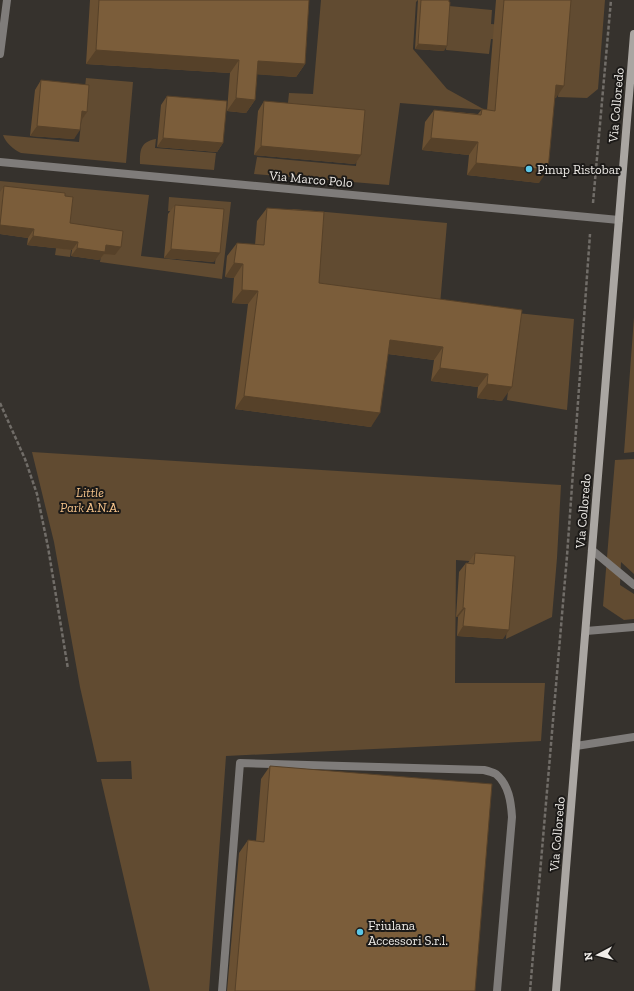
<svg xmlns="http://www.w3.org/2000/svg" width="634" height="991" font-family="'Zilla Slab',serif">
  <style>
    .green { fill: #614b31 }
    .lines { fill: none; stroke-linecap: round; stroke-linejoin: round }
    .path { stroke: #716d68; stroke-width: 2.5; stroke-dasharray: 4 2; stroke-linecap: butt }
    .lane { stroke: #7f7c7a; stroke-width: 8 }
    .street { stroke: #7f7c7a; stroke-width: 8 }
    .secondary { stroke: #aaa6a2; stroke-width: 8 }
    .wall { fill: #6a5032 }
    .shaded-wall { fill: #564129 }
    .building { fill: #7b5d3a; stroke: #564129 }
    .poi-dot { fill: #5bc7e7; stroke: #1c1a18; stroke-width: 1.5 }
    .labels { text-anchor: middle; dominant-baseline: central; stroke-width: 4; stroke-linejoin: round; paint-order: stroke }
    .street-label { font-size: 13px; fill: #efece8; stroke: #1c1a18 }
    .poi-label { font-size: 13px; fill: #efece8; stroke: #1c1a18; text-anchor: start }
    .park-label { font-size: 13px; font-style: italic; fill: #f4c289; stroke: #1c1a18 }
  </style>
  <rect width="100%" height="100%" fill="#36322d"/>
  <path class="green" d="M 321,0 L 418,0 L 416,2 L 413,49 L 447,89 L 485,110 L 400,103 L 389,185 L 254,174 L 257,157 L 356,166 L 360,118 L 287,112 L 289,93 L 313,94 Z
    M 566,0 L 605,0 L 598,89 L 587,98 L 558,97 L 562,45 L 491,39 L 489,54 L 446,50 L 449,6 L 492,10 L 491,24 L 564,29 Z
    M 86,78 L 133,82 L 126,163 L 21,153 C 13,149 6,143 3,135 L 79,142 Z
    M 156,139 L 155,148 L 216,153 L 214,170 L 140,164 C 140,150 140,142 156,139 Z
    M 0,181 L 149,195 L 141,256 L 215,264 L 219,216 L 168,211 L 169,197 L 231,202 L 222,279 L 100,262 L 104,235 L 74,231 L 70,257 L 55,255 L 57,242 L 0,193 Z
    M 293,209 L 447,223 L 440,305 L 289,287 L 279,221 Z
    M 517,313 L 574,319 L 567,410 L 507,400 Z
    M 634,317 L 634,452 L 624,453 Z
    M 32,452 L 561,485 L 557,558 L 552,617 L 506,639 L 511,564 L 456,560 L 455,683 L 545,683 L 541,741 L 226,756 L 209,991 L 150,991 L 101,779 L 132,779 L 131,761 L 97,762 L 80,687 L 54,542 Z
    M 634,459 L 634,574 L 621,562 L 620,585 L 634,594 L 634,619 L 624,620 L 603,606 L 615,460 Z"/>
  <g class="lines">
    <path class="path" d="M 593,203 L 611,0
      M 0,403 L 25,459 L 37,494 L 48,547 L 68,669
      M 530,991 L 567,556 L 590,234"/>
    <path class="lane" d="M 592,550 L 634,585
      M 586,631 L 634,627
      M 576,746 L 634,737
      M 222,991 L 240,763 L 484,770 C 488,771 492,772 496,774 C 509,785 511,802 512,817 L 497,991"/>
    <path class="street" d="M 0,54 L 7,0
      M 0,162 L 619,220"/>
    <path class="secondary" d="M 556,991 L 634,34"/>
  </g>
  <path class="wall" d="M 90,0 L 309,0 L 305,64 L 296,77 L 257,74 L 255,100 L 246,113 L 227,111 L 230,73 L 86,64 Z
    M 418,0 L 449,0 L 444,51 L 415,49 Z
    M 496,0 L 571,0 L 556,98 L 555,98 L 539,183 L 467,175 L 469,155 L 422,150 L 425,122 L 434,110 L 478,114 L 482,109 L 487,110 Z
    M 41,80 L 87,112 L 81,121 L 74,139 L 30,136 L 35,90 Z
    M 167,96 L 223,143 L 217,152 L 157,147 L 161,105 Z
    M 264,101 L 361,155 L 355,164 L 254,155 L 258,111 Z
    M 4,186 L 65,196 L 70,223 L 121,247 L 115,255 L 104,254 L 99,260 L 71,256 L 72,250 L 27,245 L 28,238 L 0,234 L 0,192 Z
    M 175,205 L 214,262 L 164,258 L 168,214 Z
    M 267,208 L 319,283 L 522,310 L 502,401 L 477,398 L 478,387 L 431,381 L 434,360 L 388,354 L 371,427 L 235,409 L 248,304 L 232,303 L 234,278 L 225,277 L 227,256 L 237,243 L 255,245 L 257,221 Z
    M 475,553 L 503,639 L 457,636 L 458,617 L 456,617 L 459,572 L 466,563 L 468,563 Z
    M 270,766 L 475,991 L 227,991 L 239,853 L 248,840 L 256,841 L 261,779 Z"/>
  <path class="shaded-wall" d="M 418,44 L 447,46 L 444,51 L 415,49 Z
    M 96,50 L 239,60 L 230,73 L 86,64 Z
    M 258,61 L 305,64 L 296,77 L 249,74 Z
    M 556,85 L 564,86 L 556,98 L 547,98 Z
    M 236,98 L 255,100 L 246,113 L 227,111 Z
    M 82,111 L 87,112 L 81,121 Z
    M 37,126 L 80,130 L 74,139 L 30,136 Z
    M 163,138 L 223,143 L 217,152 L 157,147 Z
    M 431,138 L 478,142 L 469,155 L 422,150 Z
    M 261,146 L 361,155 L 355,164 L 254,155 Z
    M 476,163 L 548,170 L 539,183 L 467,175 Z
    M 0,225 L 34,229 L 28,238 L 0,234 Z
    M 33,236 L 78,242 L 72,250 L 27,245 Z
    M 106,245 L 121,247 L 115,255 L 104,254 L 99,260 L 71,256 L 77,248 Z
    M 171,249 L 220,253 L 214,262 L 164,258 Z
    M 234,263 L 243,264 L 234,278 L 225,277 Z
    M 242,290 L 258,291 L 248,304 L 232,303 Z
    M 390,340 L 443,347 L 434,360 L 381,353 Z
    M 440,368 L 488,374 L 478,387 L 431,381 Z
    M 487,384 L 512,387 L 502,401 L 477,398 Z
    M 244,396 L 380,413 L 371,427 L 235,409 Z
    M 463,608 L 465,608 L 458,617 L 456,617 Z
    M 463,626 L 509,630 L 503,639 L 457,636 Z"/>
  <path class="building" d="M 99,0 L 309,0 L 305,64 L 258,61 L 255,100 L 236,98 L 239,60 L 96,50 Z
    M 421,0 L 449,0 L 449,2 L 450,2 L 447,46 L 418,44 Z
    M 504,0 L 571,0 L 564,86 L 556,85 L 548,170 L 476,163 L 478,142 L 431,138 L 434,110 L 481,115 L 482,109 L 495,111 Z
    M 41,80 L 89,85 L 87,112 L 82,111 L 80,130 L 37,126 Z
    M 167,96 L 227,101 L 223,143 L 163,138 Z
    M 264,101 L 365,110 L 361,155 L 261,146 Z
    M 4,186 L 65,193 L 65,196 L 73,197 L 70,223 L 123,231 L 121,247 L 106,245 L 105,252 L 77,248 L 78,242 L 33,236 L 34,229 L 0,225 Z
    M 175,205 L 224,209 L 220,253 L 171,249 Z
    M 267,208 L 324,212 L 319,283 L 522,310 L 512,387 L 487,384 L 488,374 L 440,368 L 443,347 L 390,340 L 380,413 L 244,396 L 258,291 L 242,290 L 243,264 L 234,263 L 237,243 L 264,245 Z
    M 475,553 L 515,556 L 509,630 L 463,626 L 465,608 L 463,608 L 466,563 L 474,564 Z
    M 270,766 L 492,784 L 475,991 L 235,991 L 248,840 L 264,842 Z"/>
  <g class="poi-dot">
    <circle cx="529" cy="169" r="4"/>
    <circle cx="360" cy="932" r="4"/>
  </g>
  <g class="labels">
    <g class="street-label">
      <text transform="translate(616 105) rotate(-85)">Via Colloredo</text>
      <text transform="translate(311 179) rotate(5)">Via Marco Polo</text>
      <text transform="translate(583 511) rotate(-85)">Via Colloredo</text>
      <text transform="translate(557 834) rotate(-85)">Via Colloredo</text>
    </g>
    <g class="poi-label">
      <text x="537" y="169">Pinup Ristobar</text>
      <text x="368" y="925">Friulana<tspan x="368" dy="15">Accessori S.r.l.</tspan></text>
    </g>
    <g class="park-label">
      <text x="90" y="492">Little<tspan x="90" dy="15">Park A.N.A.</tspan></text>
    </g>
  </g>
  <g transform="translate(598 955) rotate(263)" stroke="#1c1a18" stroke-width="3" paint-order="stroke">
  <path d="M0-3L7 15L0 10L-7 15Z" fill="#efece8"/>
  <text y="-6" font-size="11" font-weight="bold" text-anchor="middle" fill="#efece8">N</text>
  </g>
</svg>
